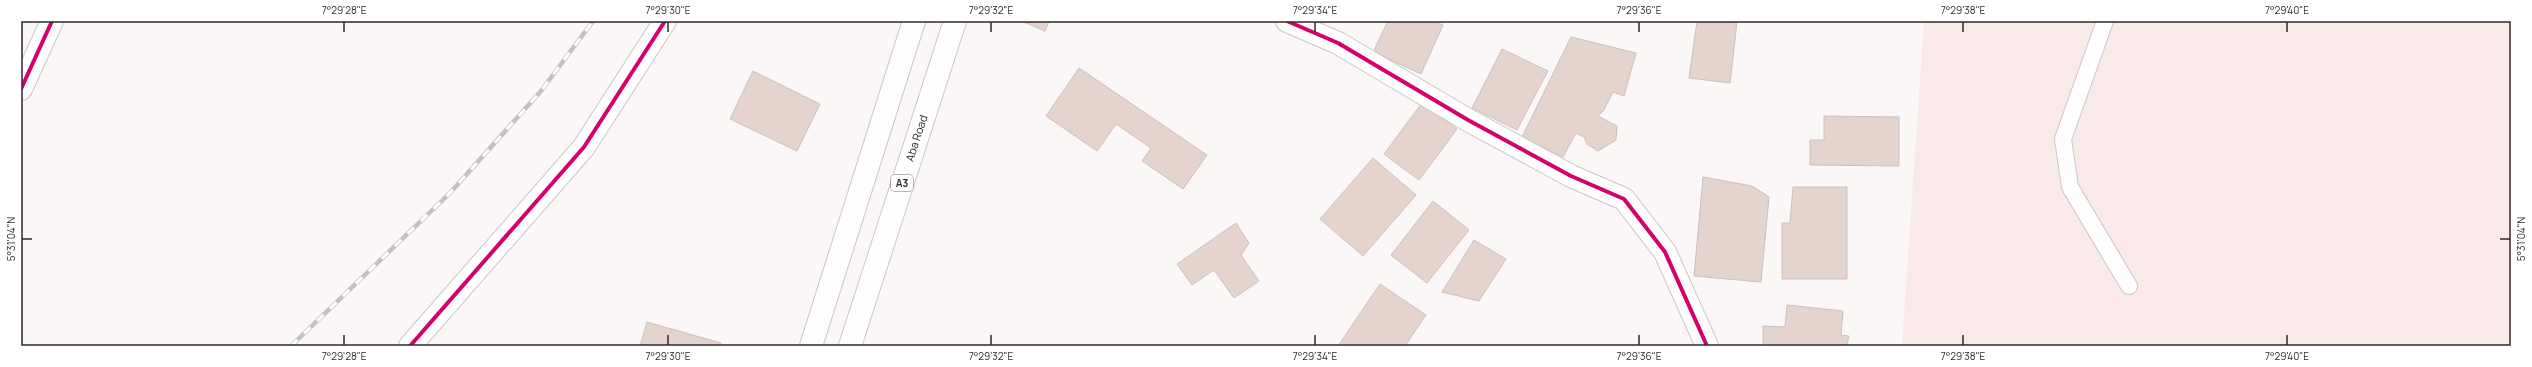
<svg xmlns="http://www.w3.org/2000/svg" width="2532" height="367" font-family="Manrope,sans-serif">
  <style>
    .built { fill: #f9e9e9 }
    .building { fill: #e5d3ce; stroke: #c8c2c0 }
    .lines { fill: none; stroke-linecap: round; stroke-linejoin: round }
    .service-casing { stroke: #ccc6c6; stroke-width: 18 }
    .minor-casing { stroke: #ccc6c6; stroke-width: 24 }
    .tertiary-casing { stroke: #ccc6c6; stroke-width: 24 }
    .primary-casing { stroke: #ccc6c6; stroke-width: 24 }
    .service { stroke: #fffefe; stroke-width: 16 }
    .minor { stroke: #fffefe; stroke-width: 22 }
    .tertiary { stroke: #fffefe; stroke-width: 22 }
    .primary { stroke: #fffefe; stroke-width: 22 }
    .rail-casing { stroke: #c3c1c1; stroke-width: 4.5 }
    .rail { stroke: #fff; stroke-width: 3; stroke-dasharray: 9; stroke-linecap: butt }
    .cycleway-casing { stroke: #fff; stroke-width: 6 }
    .cycleway { stroke: #d6006c; stroke-width: 4 }
    .ticks { fill: none; stroke: #302828; stroke-width: 1.5 }
    .labels { text-anchor: middle; dominant-baseline: central; stroke-width: 4; stroke-linejoin: round; paint-order: stroke }
    .shield { fill: #fff; stroke: #6e6868; stroke-width: 1 }
    .shield-label { font-size: 10px; font-weight: bold; fill: #302828 }
    .street-label { font-size: 11px; fill: #302828; stroke: #fff }
    .neatline { fill: none; stroke: #302828; stroke-width: 1.5 }
    .ticks-label { font-size: 10px; text-anchor: middle; fill: #302828 }
  </style>
  <rect width="100%" height="100%" fill="#fcf7f7"/>
  <path class="built" d="M 1924,21 L 2511,21 L 2511,346 L 1902,346 Z"/>
  <path class="building" d="M 1021,21 L 1049,21 L 1045,31 Z
    M 1388,21 L 1433,21 L 1443,25 L 1421,74 L 1373,52 Z
    M 1697,21 L 1737,22 L 1730,83 L 1689,78 Z
    M 1571,37 L 1636,53 L 1624,96 L 1613,92 L 1604,110 L 1598,116 L 1617,126 L 1616,140 L 1598,151 L 1587,144 L 1584,137 L 1576,133 L 1563,157 L 1522,137 Z
    M 1502,49 L 1548,71 L 1517,130 L 1472,108 Z
    M 1079,68 L 1207,155 L 1183,189 L 1142,161 L 1151,148 L 1116,124 L 1097,151 L 1046,116 Z
    M 753,71 L 820,104 L 797,151 L 730,119 Z
    M 1422,103 L 1457,129 L 1419,180 L 1384,154 Z
    M 1824,116 L 1899,117 L 1899,166 L 1810,165 L 1810,140 L 1824,140 Z
    M 1373,158 L 1416,195 L 1363,256 L 1320,219 Z
    M 1703,177 L 1752,186 L 1769,197 L 1761,282 L 1694,276 Z
    M 1793,187 L 1847,187 L 1847,279 L 1782,279 L 1782,223 L 1790,223 Z
    M 1433,201 L 1469,230 L 1427,283 L 1391,255 Z
    M 1236,223 L 1249,243 L 1241,255 L 1259,281 L 1234,298 L 1214,270 L 1192,285 L 1177,264 Z
    M 1474,240 L 1506,259 L 1479,301 L 1442,292 Z
    M 1380,284 L 1426,315 L 1405,346 L 1338,346 Z
    M 1787,305 L 1843,311 L 1841,335 L 1849,336 L 1847,346 L 1763,346 L 1763,326 L 1785,327 Z
    M 647,322 L 721,343 L 720,346 L 640,346 Z"/>
  <g class="lines">
    <g class="service-casing">
      <path id="service" d="M 2105,21 L 2063,139 L 2070,187 L 2129,286"/>
    </g>
    <g class="minor-casing">
      <path id="minor" d="M 1287,21 L 1338,43 L 1468,120 L 1571,176 L 1624,199 L 1665,252 L 1707,346
        M 21,89 L 52,21"/>
    </g>
    <g class="tertiary-casing">
      <path id="tertiary" d="M 410,346 L 584,147 L 665,21"/>
    </g>
    <g class="primary-casing">
      <path id="primary" d="M 811,346 L 914,21
        M 850,346 L 955,21"/>
    </g>
    <use href="#service" class="service"/>
    <use href="#minor" class="minor"/>
    <use href="#tertiary" class="tertiary"/>
    <use href="#primary" class="primary"/>
    <g class="rail-casing">
      <path id="rail" d="M 291,346 L 450,193 L 541,91 L 593,21"/>
    </g>
    <use href="#rail" class="rail"/>
    <g class="cycleway-casing">
      <path id="cycleway" d="M 1287,21 L 1338,43 L 1468,120 L 1571,176 L 1624,199 L 1665,252 L 1707,346
        M 21,89 L 52,21
        M 410,346 L 584,147 L 665,21"/>
    </g>
    <use href="#cycleway" class="cycleway"/>
  </g>
  <path class="ticks" d="M 344,22 L 344,32M 668,22 L 668,32M 991,22 L 991,32M 1315,22 L 1315,32M 1639,22 L 1639,32M 1963,22 L 1963,32M 2287,22 L 2287,32M 22,239 L 32,239M 2500,239 L 2510,239M 344,335 L 344,345M 668,335 L 668,345M 991,335 L 991,345M 1315,335 L 1315,345M 1639,335 L 1639,345M 1963,335 L 1963,345M 2287,335 L 2287,345"/>
  <g class="labels">
    <rect class="shield" x="891" y="175" width="22" height="16" rx="3"/>
    <g class="shield-label">
      <text x="902" y="183">A3</text>
    </g>
    <g class="street-label">
      <text transform="translate(916 138) rotate(-72)">Aba Road</text>
    </g>
  </g>
  <rect width="2532" height="367" fill="none" stroke="#ffffff" stroke-width="44"/>
  <rect x="22" y="22" width="2488" height="323" class="neatline"/>
  <g class="ticks-label">
    <text x="344" y="14">7°29'28"E</text>
    <text x="668" y="14">7°29'30"E</text>
    <text x="991" y="14">7°29'32"E</text>
    <text x="1315" y="14">7°29'34"E</text>
    <text x="1639" y="14">7°29'36"E</text>
    <text x="1963" y="14">7°29'38"E</text>
    <text x="2287" y="14">7°29'40"E</text>
    <text transform="translate(11 239) rotate(-90)" y="4">5°31'04"N</text>
    <text transform="translate(2521 239) rotate(-90)" y="4">5°31'04"N</text>
    <text x="344" y="360">7°29'28"E</text>
    <text x="668" y="360">7°29'30"E</text>
    <text x="991" y="360">7°29'32"E</text>
    <text x="1315" y="360">7°29'34"E</text>
    <text x="1639" y="360">7°29'36"E</text>
    <text x="1963" y="360">7°29'38"E</text>
    <text x="2287" y="360">7°29'40"E</text>
  </g>
</svg>
